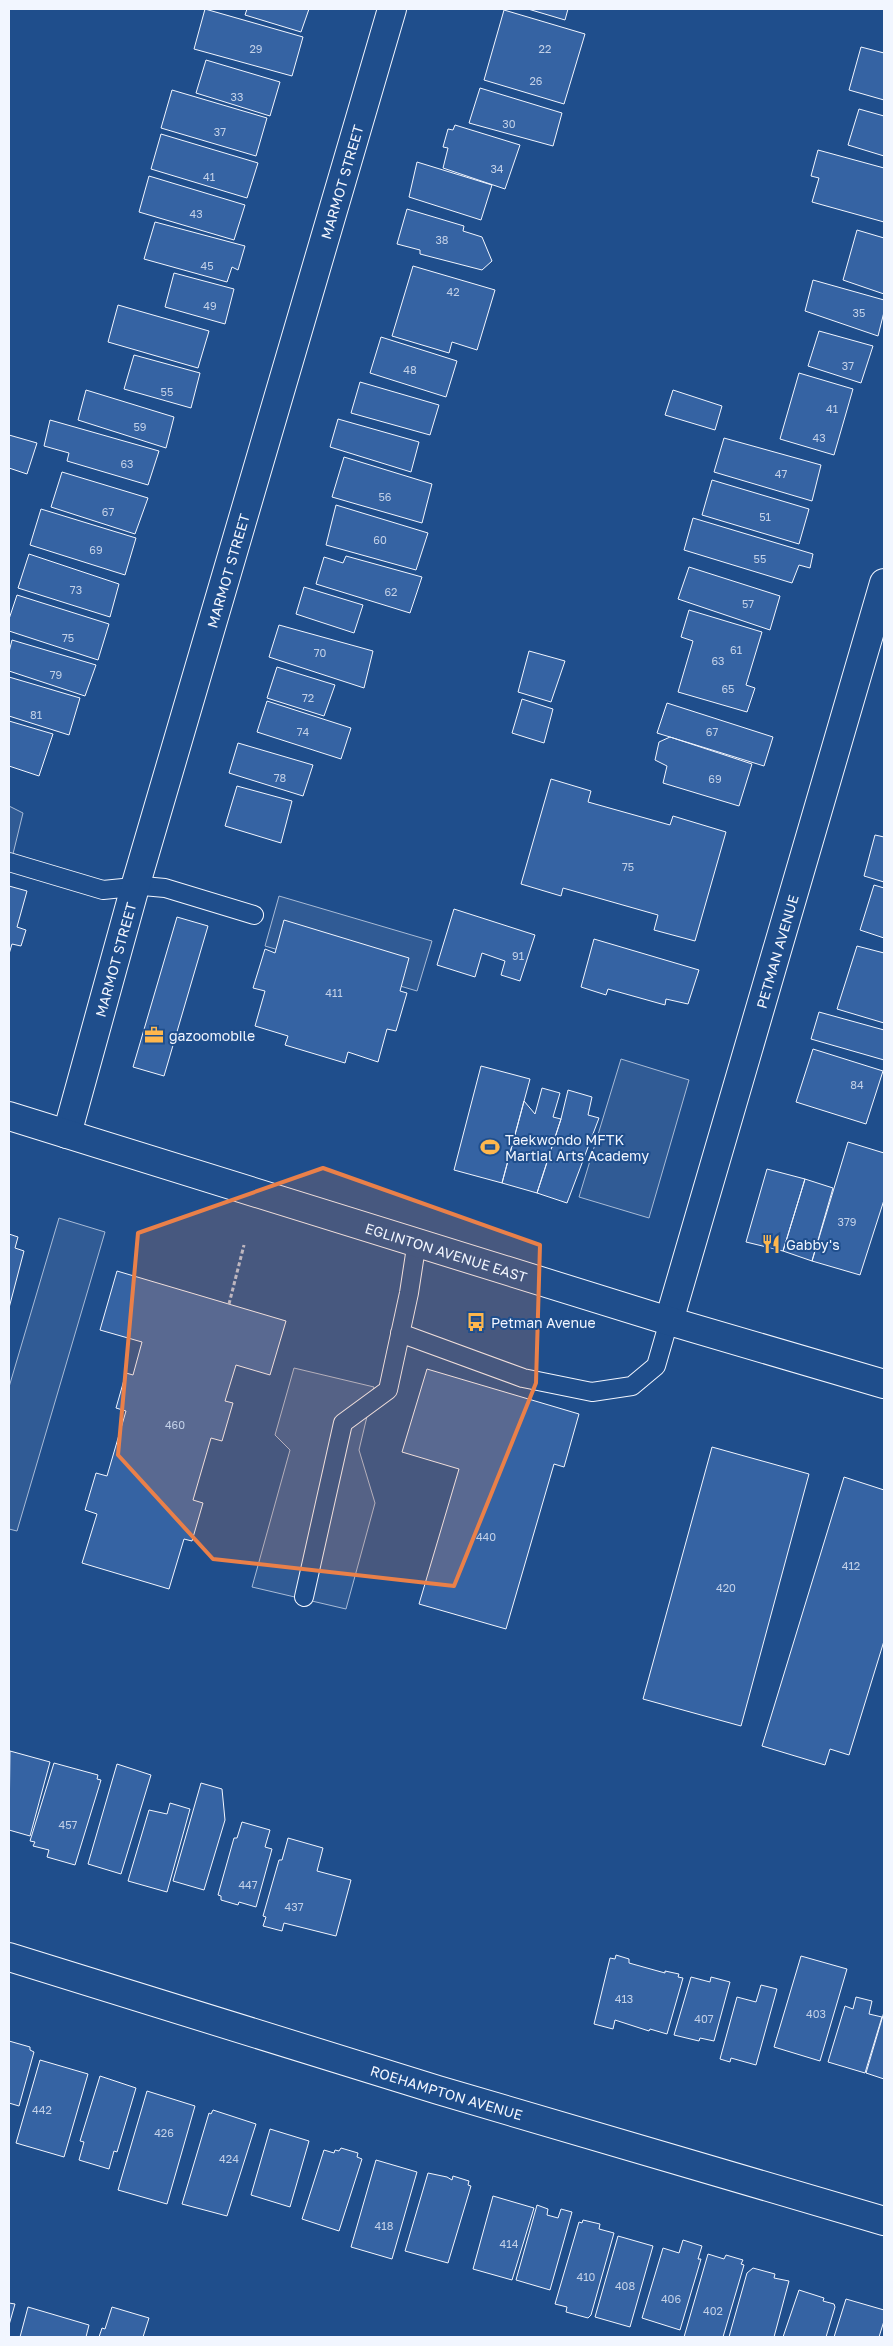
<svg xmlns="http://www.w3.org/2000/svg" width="893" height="2346" font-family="'Golos Text',sans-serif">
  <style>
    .built { fill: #305b95; stroke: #a8bbd7 }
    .building { fill: #3563a3; stroke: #f2f6ff }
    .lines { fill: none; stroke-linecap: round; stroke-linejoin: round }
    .lane-casing { stroke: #f2f6ff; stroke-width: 20 }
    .street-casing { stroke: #f2f6ff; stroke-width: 30 }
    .primary-casing { stroke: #f2f6ff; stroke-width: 30 }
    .path { stroke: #b3c4dc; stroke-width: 3; stroke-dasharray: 4 2.5; stroke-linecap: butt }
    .lane { stroke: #1f4e8c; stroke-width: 18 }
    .street { stroke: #1f4e8c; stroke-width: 28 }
    .primary { stroke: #1f4e8c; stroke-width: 28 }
    .marked { fill: #ea8049; fill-opacity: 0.2; stroke: #ea8049; stroke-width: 4; stroke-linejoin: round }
    .labels { text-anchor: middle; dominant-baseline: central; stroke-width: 4; stroke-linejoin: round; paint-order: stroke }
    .number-label { font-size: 11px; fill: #c3d1e8 }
    .street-label { font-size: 14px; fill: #f2f6ff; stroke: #1f4e8c }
    .poi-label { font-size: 14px; fill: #f2f6ff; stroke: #1f4e8c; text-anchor: start }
  </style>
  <rect width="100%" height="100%" fill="#1f4e8c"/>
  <path class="built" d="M 9,806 L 23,813 L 11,862 L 9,861 Z
    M 279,896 L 432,941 L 417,991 L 265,946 Z
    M 621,1059 L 689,1080 L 649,1218 L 579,1197 Z
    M 59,1218 L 105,1232 L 17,1531 L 9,1529 L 9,1387 Z
    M 294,1368 L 374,1387 L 359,1450 L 375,1503 L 346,1609 L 252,1587 L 290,1450 L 275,1435 Z"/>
  <path class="building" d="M 205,9 L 303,37 L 292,76 L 194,49 Z
    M 247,9 L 309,9 L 301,32 L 245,15 Z
    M 528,9 L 568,9 L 565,20 Z
    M 504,10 L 585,34 L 564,104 L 484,80 Z
    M 861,47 L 884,53 L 884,100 L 849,90 Z
    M 206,60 L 280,82 L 270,116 L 196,93 Z
    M 480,88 L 562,113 L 553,146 L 469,123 Z
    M 172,90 L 267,118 L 256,156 L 161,128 Z
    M 859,109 L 884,116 L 884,156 L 848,145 Z
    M 455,125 L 520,145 L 505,189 L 443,168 L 448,148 L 443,147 L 448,129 L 453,130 Z
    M 161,134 L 258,163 L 247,198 L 151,169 Z
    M 818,150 L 884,168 L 884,222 L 812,202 L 819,178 L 811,176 Z
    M 417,162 L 492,185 L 481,220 L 409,197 Z
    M 149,176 L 245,205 L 234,240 L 139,212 Z
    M 407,209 L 464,226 L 463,231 L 482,237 L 492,261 L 482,270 L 420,254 L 420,250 L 397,244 Z
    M 155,222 L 245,246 L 238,270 L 232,267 L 227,282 L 144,259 Z
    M 857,230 L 884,238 L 884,294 L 843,280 Z
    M 413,266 L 495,290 L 477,350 L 452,342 L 449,353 L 392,336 Z
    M 174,273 L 234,289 L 225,324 L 165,307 Z
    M 813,280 L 884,300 L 884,312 L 878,336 L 805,311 Z
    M 118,305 L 209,331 L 198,368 L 108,342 Z
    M 819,331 L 873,346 L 861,383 L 808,366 Z
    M 381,337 L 457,361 L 446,397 L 370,373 Z
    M 134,355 L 200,373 L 191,408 L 124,389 Z
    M 799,373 L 853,389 L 834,455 L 780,439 Z
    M 360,382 L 439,405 L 430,435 L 351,413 Z
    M 86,390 L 174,417 L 166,448 L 78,420 Z
    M 673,390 L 722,406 L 715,430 L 665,415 Z
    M 338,419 L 419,442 L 411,472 L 330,447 Z
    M 50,420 L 159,451 L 148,485 L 67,461 L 69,453 L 44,446 Z
    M 9,435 L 37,443 L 27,474 L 9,468 Z
    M 724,438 L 821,465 L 812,501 L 714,472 Z
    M 344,457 L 432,484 L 422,523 L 332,497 Z
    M 62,472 L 148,498 L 135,534 L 51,507 Z
    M 712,480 L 809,509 L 799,544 L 702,515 Z
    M 336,505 L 428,533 L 416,570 L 326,545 Z
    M 41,509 L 136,538 L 125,575 L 30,545 Z
    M 693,518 L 813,554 L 810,568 L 799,565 L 792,583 L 684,550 Z
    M 29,554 L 119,584 L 110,617 L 18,588 Z
    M 346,556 L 422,577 L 410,613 L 316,584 L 324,557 L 343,563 Z
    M 689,567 L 780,596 L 770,630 L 678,599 Z
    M 304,587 L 363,605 L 354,633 L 296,614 Z
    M 17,595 L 109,624 L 98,660 L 9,631 L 9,619 Z
    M 689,610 L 762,632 L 746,685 L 755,688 L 747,712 L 678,692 L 693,641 L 681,637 Z
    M 279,625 L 373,651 L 364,688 L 269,657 Z
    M 12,640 L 96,665 L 85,696 L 9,671 L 9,652 Z
    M 529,651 L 565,661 L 551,702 L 518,692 Z
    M 277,667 L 335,685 L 324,716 L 267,698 Z
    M 9,677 L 80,698 L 69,735 L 9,716 Z
    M 522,699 L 553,709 L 544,743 L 512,733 Z
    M 267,701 L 351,728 L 341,759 L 257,732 Z
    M 667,703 L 773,737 L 764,766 L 657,733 Z
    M 9,721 L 53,734 L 39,776 L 9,766 Z
    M 670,737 L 752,764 L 739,806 L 663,783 L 667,766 L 655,760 L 659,742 Z
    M 238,743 L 313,765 L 303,796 L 229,773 Z
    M 551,779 L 591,791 L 588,802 L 670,825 L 673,816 L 726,832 L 695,941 L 654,930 L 658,915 L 563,888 L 561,896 L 521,884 Z
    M 237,786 L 292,801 L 281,843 L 225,826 Z
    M 875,835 L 884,837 L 884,882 L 864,876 Z
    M 874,885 L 884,888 L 884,938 L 860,930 Z
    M 9,886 L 27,891 L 17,927 L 26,930 L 21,946 L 12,944 L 9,954 Z
    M 454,909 L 535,935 L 520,981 L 501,975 L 505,961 L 482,953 L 475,977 L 437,965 Z
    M 177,917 L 208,926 L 164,1076 L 133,1067 Z
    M 284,920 L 409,958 L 400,991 L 407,993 L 396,1031 L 387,1029 L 378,1062 L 348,1052 L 345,1063 L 285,1045 L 288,1036 L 255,1026 L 265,991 L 253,988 L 265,949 L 275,953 Z
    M 594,939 L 699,970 L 688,1004 L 666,999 L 665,1005 L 608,989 L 606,995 L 581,987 Z
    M 857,946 L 884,953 L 884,1023 L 837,1009 Z
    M 819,1012 L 884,1030 L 884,1060 L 811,1039 Z
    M 813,1049 L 883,1071 L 866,1124 L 796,1102 Z
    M 481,1066 L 530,1079 L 502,1183 L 454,1170 Z
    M 542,1088 L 560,1093 L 553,1117 L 561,1119 L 537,1193 L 502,1183 L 524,1101 L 535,1114 Z
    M 568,1090 L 592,1097 L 588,1115 L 599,1118 L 567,1203 L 537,1193 L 561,1119 Z
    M 848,1142 L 884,1153 L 884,1200 L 860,1275 L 812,1261 Z
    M 767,1169 L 805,1179 L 783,1251 L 746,1242 Z
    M 805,1179 L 833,1188 L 812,1261 L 783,1251 Z
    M 9,1234 L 18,1237 L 15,1248 L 24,1251 L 9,1308 Z
    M 117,1271 L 286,1321 L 270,1375 L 236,1365 L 225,1401 L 233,1403 L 222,1441 L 211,1438 L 193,1500 L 203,1503 L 192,1541 L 184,1539 L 169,1589 L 82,1563 L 97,1514 L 85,1510 L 96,1473 L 107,1476 L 126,1411 L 116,1408 L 126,1373 L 133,1375 L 142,1342 L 100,1330 Z
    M 427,1369 L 579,1414 L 564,1467 L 554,1464 L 506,1629 L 419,1604 L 459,1469 L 402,1452 Z
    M 712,1447 L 809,1474 L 741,1726 L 643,1699 Z
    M 844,1477 L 884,1490 L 884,1641 L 849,1755 L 830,1749 L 825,1765 L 762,1746 Z
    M 10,1751 L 50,1762 L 30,1836 L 9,1830 Z
    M 54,1763 L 98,1775 L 97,1779 L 101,1780 L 75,1865 L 47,1857 L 49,1850 L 33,1846 L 35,1842 L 30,1841 Z
    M 117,1764 L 151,1775 L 121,1874 L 88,1864 Z
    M 201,1783 L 222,1789 L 225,1820 L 204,1890 L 173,1881 Z
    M 170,1803 L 190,1809 L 167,1892 L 128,1881 L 149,1810 L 167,1814 Z
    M 242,1822 L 270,1830 L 265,1847 L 272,1849 L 256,1907 L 239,1902 L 238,1905 L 221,1900 L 221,1896 L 218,1895 L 234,1838 L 237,1838 Z
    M 288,1838 L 323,1848 L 317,1871 L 351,1880 L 336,1936 L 284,1923 L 282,1931 L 263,1926 L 266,1917 L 263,1916 L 279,1860 L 282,1860 Z
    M 616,1955 L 629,1959 L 629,1963 L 665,1973 L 665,1971 L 679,1974 L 678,1977 L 683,1978 L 667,2034 L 650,2029 L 649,2031 L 615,2020 L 613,2029 L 594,2024 L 610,1958 L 615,1959 Z
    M 801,1956 L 847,1969 L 820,2061 L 774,2047 Z
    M 691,1977 L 710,1982 L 711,1977 L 730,1982 L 714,2041 L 700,2038 L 699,2041 L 674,2035 Z
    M 761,1985 L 777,1989 L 756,2065 L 731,2058 L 730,2062 L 720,2059 L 737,1997 L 756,2002 Z
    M 856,1997 L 872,2001 L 869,2014 L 882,2017 L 865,2073 L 828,2062 L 845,2006 L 853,2009 Z
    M 884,2012 L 884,2079 L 866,2073 Z
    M 9,2041 L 30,2047 L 30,2050 L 34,2052 L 19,2106 L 9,2103 Z
    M 40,2060 L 88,2074 L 64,2157 L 16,2143 Z
    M 100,2076 L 136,2088 L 117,2152 L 114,2151 L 109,2169 L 79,2160 L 84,2142 L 80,2141 Z
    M 147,2091 L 195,2106 L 167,2204 L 118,2190 Z
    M 213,2110 L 256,2124 L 227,2216 L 182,2204 L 209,2113 L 211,2114 Z
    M 270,2129 L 309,2141 L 290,2207 L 251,2195 Z
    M 341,2148 L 358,2153 L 357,2157 L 362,2159 L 339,2231 L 302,2219 L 324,2150 L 334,2153 L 335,2150 L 339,2151 Z
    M 376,2160 L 417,2172 L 392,2259 L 351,2247 Z
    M 428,2173 L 447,2177 L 452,2180 L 453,2176 L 469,2181 L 468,2185 L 471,2186 L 448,2263 L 405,2251 Z
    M 493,2196 L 534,2208 L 512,2280 L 473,2269 Z
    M 537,2205 L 548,2209 L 547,2215 L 558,2218 L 561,2209 L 572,2212 L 550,2290 L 516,2280 Z
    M 583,2220 L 600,2224 L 599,2229 L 614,2233 L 591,2315 L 588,2318 L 566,2312 L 567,2307 L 555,2304 L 579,2222 L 582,2223 Z
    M 618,2236 L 653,2246 L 630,2327 L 595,2317 Z
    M 683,2240 L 702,2246 L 698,2259 L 701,2259 L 680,2330 L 642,2318 L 663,2248 L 679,2253 Z
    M 708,2254 L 724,2259 L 726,2255 L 743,2260 L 741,2264 L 744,2265 L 723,2337 L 684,2337 Z
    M 753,2268 L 775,2274 L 774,2278 L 789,2281 L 774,2337 L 729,2337 L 747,2273 Z
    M 799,2290 L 824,2298 L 823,2301 L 834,2304 L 835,2307 L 826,2337 L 783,2337 Z
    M 846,2299 L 884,2310 L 884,2321 L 879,2337 L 834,2337 Z
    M 9,2303 L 15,2304 L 9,2325 Z
    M 28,2307 L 89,2325 L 86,2337 L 20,2337 Z
    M 112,2307 L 149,2318 L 143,2337 L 99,2337 L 102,2328 L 105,2329 Z"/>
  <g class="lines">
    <g class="lane-casing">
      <path id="lane" d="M 9,862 L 103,890 L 143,886 L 165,888 L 254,915
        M 400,1333 L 523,1378 L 592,1392 L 632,1386 L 656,1366 L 669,1321
        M 304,1597 L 343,1423 L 388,1390 L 409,1293 L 417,1241"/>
    </g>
    <g class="street-casing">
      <g id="street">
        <path id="s1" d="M 67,1134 L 135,887 L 392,9"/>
        <path id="s2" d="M 669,1321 L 884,583"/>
        <path id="s3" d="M 9,1957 L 438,2090 L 884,2221"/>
      </g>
    </g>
    <g class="primary-casing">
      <g id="primary">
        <path id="s4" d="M 9,1116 L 669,1321 L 884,1384"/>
      </g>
    </g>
    <path class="path" d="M 229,1304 L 244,1245"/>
    <use href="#lane" class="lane"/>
    <use href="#street" class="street"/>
    <use href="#primary" class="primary"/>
  </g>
  <path class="marked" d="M 323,1168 L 540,1245 L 536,1383 L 454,1586 L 213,1559 L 118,1455 L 138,1233 Z"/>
  <defs>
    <g id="office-bare" transform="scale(1.5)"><path d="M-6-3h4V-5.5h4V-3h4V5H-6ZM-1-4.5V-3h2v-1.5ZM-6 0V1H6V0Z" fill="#ffb74d" stroke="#1f4e8c" stroke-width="2.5" paint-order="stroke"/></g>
    <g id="stadium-bare" transform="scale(1.5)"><path d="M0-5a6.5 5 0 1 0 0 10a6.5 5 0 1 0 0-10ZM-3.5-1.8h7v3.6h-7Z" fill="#ffb74d" stroke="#1f4e8c" stroke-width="2.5" paint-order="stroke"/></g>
    <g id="restaurant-bare" transform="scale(1.5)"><path d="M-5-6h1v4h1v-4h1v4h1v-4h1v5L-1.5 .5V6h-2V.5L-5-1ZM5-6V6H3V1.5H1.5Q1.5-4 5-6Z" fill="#ffb74d" stroke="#1f4e8c" stroke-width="2.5" paint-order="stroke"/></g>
    <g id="bus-bare" transform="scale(1.5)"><path d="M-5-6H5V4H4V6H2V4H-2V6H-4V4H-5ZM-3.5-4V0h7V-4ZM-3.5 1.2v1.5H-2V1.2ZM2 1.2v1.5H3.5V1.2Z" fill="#ffb74d" stroke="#1f4e8c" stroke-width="2.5" paint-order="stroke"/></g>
  </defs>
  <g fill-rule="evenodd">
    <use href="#office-bare" x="154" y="1035"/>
    <use href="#stadium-bare" x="490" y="1147"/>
    <use href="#restaurant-bare" x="771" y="1244"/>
    <use href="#bus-bare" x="476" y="1322"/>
  </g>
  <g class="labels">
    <g class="number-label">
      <text x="256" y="48">29</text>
      <text x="545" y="48">22</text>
      <text x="536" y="80">26</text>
      <text x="237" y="96">33</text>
      <text x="509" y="123">30</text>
      <text x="220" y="131">37</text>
      <text x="497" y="168">34</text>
      <text x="209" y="176">41</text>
      <text x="196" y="213">43</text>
      <text x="442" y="239">38</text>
      <text x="207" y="265">45</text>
      <text x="453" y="291">42</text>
      <text x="210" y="305">49</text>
      <text x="859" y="312">35</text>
      <text x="848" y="365">37</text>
      <text x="410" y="369">48</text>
      <text x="167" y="391">55</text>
      <text x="832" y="408">41</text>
      <text x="140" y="426">59</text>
      <text x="819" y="437">43</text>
      <text x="127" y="463">63</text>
      <text x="781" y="473">47</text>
      <text x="385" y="496">56</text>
      <text x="108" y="511">67</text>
      <text x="765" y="516">51</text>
      <text x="380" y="539">60</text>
      <text x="96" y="549">69</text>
      <text x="760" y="558">55</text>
      <text x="76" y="589">73</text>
      <text x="391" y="591">62</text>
      <text x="748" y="603">57</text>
      <text x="68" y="637">75</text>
      <text x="736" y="649">61</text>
      <text x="320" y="652">70</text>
      <text x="718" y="660">63</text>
      <text x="56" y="674">79</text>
      <text x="728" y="688">65</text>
      <text x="308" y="697">72</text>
      <text x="36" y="714">81</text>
      <text x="303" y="731">74</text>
      <text x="712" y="731">67</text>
      <text x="280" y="777">78</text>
      <text x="715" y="778">69</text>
      <text x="628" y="866">75</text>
      <text x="518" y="955">91</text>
      <text x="334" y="992">411</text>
      <text x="857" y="1084">84</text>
      <text x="847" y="1221">379</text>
      <text x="175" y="1424">460</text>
      <text x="486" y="1536">440</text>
      <text x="851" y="1565">412</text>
      <text x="726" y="1587">420</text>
      <text x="68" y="1824">457</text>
      <text x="248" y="1884">447</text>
      <text x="294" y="1906">437</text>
      <text x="624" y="1998">413</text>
      <text x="816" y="2013">403</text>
      <text x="704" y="2018">407</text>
      <text x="42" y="2109">442</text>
      <text x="164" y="2132">426</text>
      <text x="229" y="2158">424</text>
      <text x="384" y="2225">418</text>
      <text x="509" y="2243">414</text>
      <text x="586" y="2276">410</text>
      <text x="625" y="2285">408</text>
      <text x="671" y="2298">406</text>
      <text x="713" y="2310">402</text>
    </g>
    <g class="street-label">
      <text stroke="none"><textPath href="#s1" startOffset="991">MARMOT STREET</textPath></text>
      <text stroke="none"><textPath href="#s1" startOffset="586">MARMOT STREET</textPath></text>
      <text stroke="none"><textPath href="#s2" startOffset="385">PETMAN AVENUE</textPath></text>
      <text stroke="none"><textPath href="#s1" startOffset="181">MARMOT STREET</textPath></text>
      <text stroke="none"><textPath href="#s4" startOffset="458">EGLINTON AVENUE EAST</textPath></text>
      <text stroke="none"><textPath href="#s3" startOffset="458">ROEHAMPTON AVENUE</textPath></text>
    </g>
    <g class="poi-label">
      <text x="169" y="1035">gazoomobile</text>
      <text x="505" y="1139">Taekwondo MFTK<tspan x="505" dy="16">Martial Arts Academy</tspan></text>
      <text x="786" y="1244">Gabby's</text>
      <text x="491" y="1322">Petman Avenue</text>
    </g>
  </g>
  <rect width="893" height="2346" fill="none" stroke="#f2f6ff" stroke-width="20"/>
</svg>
